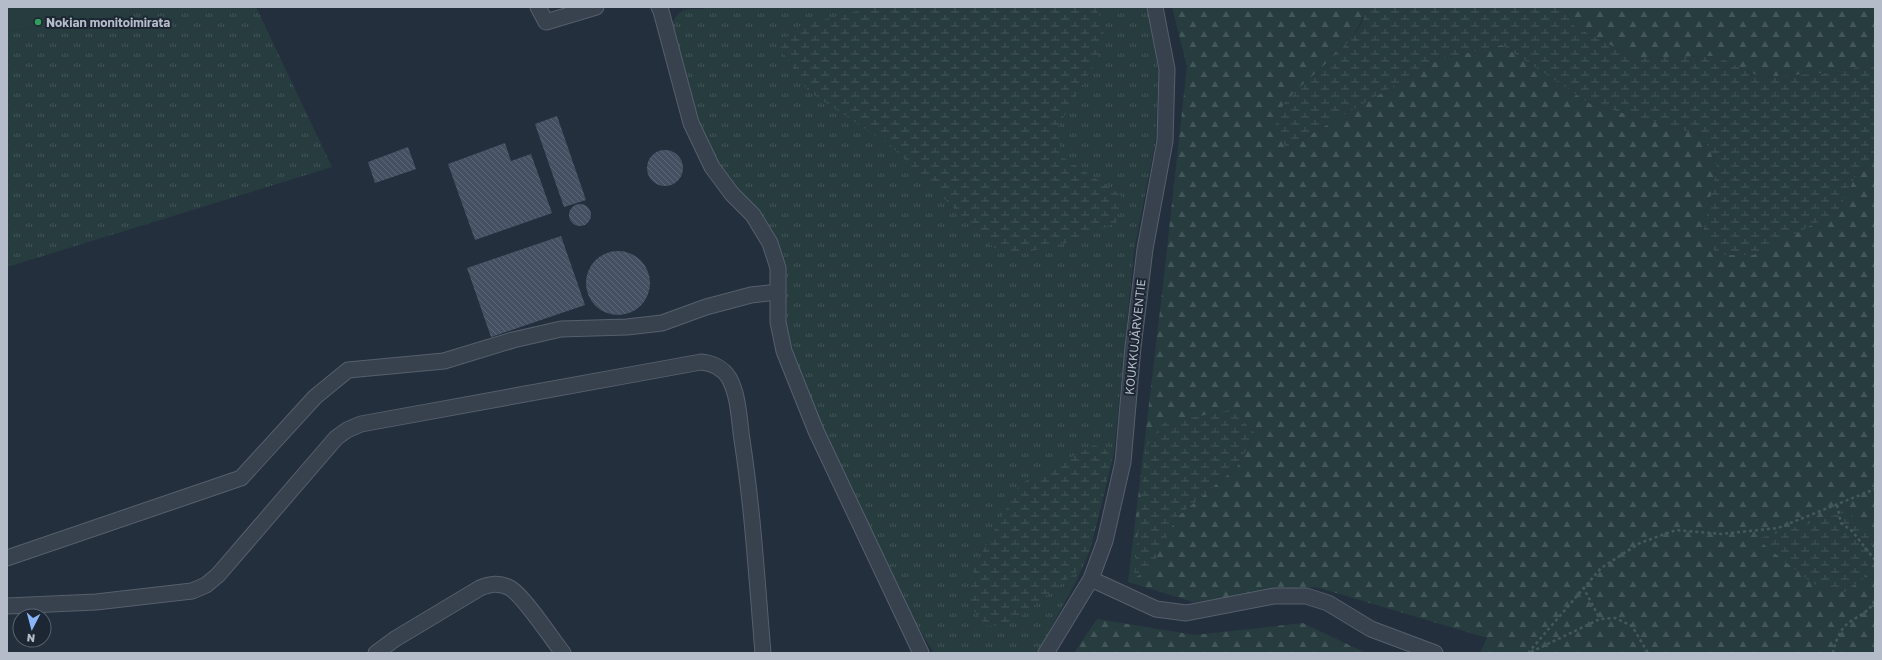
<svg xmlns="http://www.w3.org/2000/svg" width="1882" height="660" font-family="'Golos Text',sans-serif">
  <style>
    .grass { fill: url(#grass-tufts) }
    .forest { fill: url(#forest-firs); fill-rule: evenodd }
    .wetland { fill: url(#wetland-marsh) }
    .park { fill: #263c3f }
    .building { fill: url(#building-back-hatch) }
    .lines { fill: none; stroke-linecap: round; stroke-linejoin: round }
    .minor-casing { stroke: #565f6c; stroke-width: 17 }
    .path { stroke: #44595c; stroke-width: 2.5; stroke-dasharray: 3 3; stroke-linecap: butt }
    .minor { stroke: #38414e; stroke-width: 15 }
    .leisure-dot { fill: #2e9e5b; stroke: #1d2633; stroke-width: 1.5 }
    .labels { text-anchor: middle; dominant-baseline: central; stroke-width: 4; stroke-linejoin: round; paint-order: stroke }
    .poi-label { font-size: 12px; font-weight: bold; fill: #b4bcc9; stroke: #1d2633; text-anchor: start }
    .street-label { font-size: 12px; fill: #b4bcc9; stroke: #1d2633 }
  </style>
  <defs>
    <pattern id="grass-tufts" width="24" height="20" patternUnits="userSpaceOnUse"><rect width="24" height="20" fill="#263c3f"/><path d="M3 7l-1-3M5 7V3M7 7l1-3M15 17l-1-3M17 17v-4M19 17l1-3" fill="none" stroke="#435659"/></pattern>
    <pattern id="forest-firs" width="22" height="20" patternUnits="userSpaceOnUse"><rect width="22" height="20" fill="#263c3f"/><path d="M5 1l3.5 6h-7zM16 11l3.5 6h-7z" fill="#435659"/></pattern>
    <pattern id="wetland-marsh" width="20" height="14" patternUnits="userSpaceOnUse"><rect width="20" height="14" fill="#263c3f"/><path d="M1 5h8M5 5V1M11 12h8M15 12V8" fill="none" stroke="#435659"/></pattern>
    <pattern id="building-back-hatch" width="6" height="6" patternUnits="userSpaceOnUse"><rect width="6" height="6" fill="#455162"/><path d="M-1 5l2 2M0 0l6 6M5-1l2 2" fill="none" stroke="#5d6877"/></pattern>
  </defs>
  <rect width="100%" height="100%" fill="#242f3e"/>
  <path class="grass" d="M 143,7 L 256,7 L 332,167 L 7,267 L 7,31 L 132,14 Z
    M 705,7 L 1146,7 L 1150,21 L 1158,70 L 1156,139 L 1134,251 L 1114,453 L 1090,550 L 1077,580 L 1037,653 L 934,653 L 893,587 L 820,427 L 787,347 L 775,241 L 758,209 L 743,197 L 714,160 L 695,120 L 672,24 C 679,8 686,9 703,9 Z"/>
  <path class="forest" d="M 1172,7 L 1365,7 L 1366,12 L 1351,40 L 1285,102 L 1287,148 L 1440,59 L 1502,45 L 1589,103 L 1703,136 L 1717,167 L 1703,233 L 1838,212 L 1855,177 L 1875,155 L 1875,653 L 1480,653 L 1487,638 L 1316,587 L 1193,602 L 1128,582 L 1163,285 L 1187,66 ZM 1231,410 L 1255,433 L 1237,467 L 1177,517 Z
    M 1563,7 L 1875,7 L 1875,62 L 1842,72 L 1760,77 L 1716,56 L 1635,58 L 1574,26 Z
    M 1097,619 L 1195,635 L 1303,623 L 1366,653 L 1074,653 Z"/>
  <path class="wetland" d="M 873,7 L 1095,7 L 1105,26 L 1098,58 L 1058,127 L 1061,156 L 1121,195 L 1116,223 L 1069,242 L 1023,253 L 994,248 L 890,145 L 808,91 L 778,45 L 799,26 Z
    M 1365,7 L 1563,7 L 1574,26 L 1635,58 L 1716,56 L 1760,77 L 1842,72 L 1875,62 L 1875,155 L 1855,177 L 1838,212 L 1753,255 L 1717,255 L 1703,233 L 1717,167 L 1703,136 L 1589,103 L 1502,45 L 1440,59 L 1287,148 L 1274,130 C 1277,121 1280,108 1286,101 C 1302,81 1370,34 1365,7 Z
    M 1231,410 L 1255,433 L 1237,467 L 1177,517 L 1150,570 L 1134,578 L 1145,448 L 1163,423 Z
    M 1094,445 L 1114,453 L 1090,550 L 1075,573 L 1012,623 L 987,627 L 968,603 L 974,567 L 1020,484 Z
    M 1848,511 L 1873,540 L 1866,576 L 1846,592 L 1813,584 L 1757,539 Z"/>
  <path class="park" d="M 7,7 L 143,7 L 133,14 L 7,31 Z"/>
  <path class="building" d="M 557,116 L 586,200 L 564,207 L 535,124 Z
    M 505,143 L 511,161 L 531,154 L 552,213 L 475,240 L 448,164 Z
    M 408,147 L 416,169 L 375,183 L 368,162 Z
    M647 168a18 18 0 1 1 36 0a18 18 0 1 1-36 0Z
    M569 215a11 11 0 1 1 22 0a11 11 0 1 1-22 0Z
    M 561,236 L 585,305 L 491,337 L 467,268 Z
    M586 283a32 32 0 1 1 64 0a32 32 0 1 1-64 0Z"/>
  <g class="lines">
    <g class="minor-casing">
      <path id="minor" d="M 538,7 L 546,22 L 596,7
        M 659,7 L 661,11 L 691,123 L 712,167 L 732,194 L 753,215 L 770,243 L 778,268 L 778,322 L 784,351 L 816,431 L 921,653
        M 7,558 L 241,478 L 315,397 L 348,370 L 444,361 L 513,340 L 561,329 L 627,327 L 662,323 L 706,307 L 751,295 L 778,292
        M 1091,579 L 1156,609 L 1186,613 L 1274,596 L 1306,596 L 1328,603 L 1371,629 L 1435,653
        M 7,606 L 96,602 L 192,591 L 206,585 L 218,575 L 336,438 L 347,430 L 361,424 L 701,362 C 712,363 723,368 729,378 C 739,396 739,420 742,440 C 753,511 757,582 763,653
        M 376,653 L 395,639 L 480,588 C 490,584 499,582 510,588 C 523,595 552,639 563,653
        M 1046,653 L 1091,579 L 1105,541 L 1123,462 L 1133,347 L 1145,249 L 1165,141 L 1167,69 L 1155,7"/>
    </g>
    <path class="path" d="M 1837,505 L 1841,523 L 1852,531 L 1875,560
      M 1583,587 L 1600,619
      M 1531,652 L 1600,619 L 1615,618 L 1632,626 L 1648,653
      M 1528,653 L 1601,568 L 1640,543 L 1676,530 L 1721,534 L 1778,528 L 1875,489
      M 1833,653 C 1834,645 1840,630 1846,625 C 1856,616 1872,612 1875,598"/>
    <use href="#minor" class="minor"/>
  </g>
  <circle class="leisure-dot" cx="38" cy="22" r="4"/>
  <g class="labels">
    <g class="poi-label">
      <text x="46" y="22">Nokian monitoimirata</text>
    </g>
    <g class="street-label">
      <text transform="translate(1135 337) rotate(-84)">KOUKKUJÄRVENTIE</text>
    </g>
  </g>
  <rect width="1882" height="660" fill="none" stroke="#b4bcc9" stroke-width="16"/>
  <g transform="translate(32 628) rotate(186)"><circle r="19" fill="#1d2633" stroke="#59626f"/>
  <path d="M0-3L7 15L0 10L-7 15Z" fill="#8ab4f8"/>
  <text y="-6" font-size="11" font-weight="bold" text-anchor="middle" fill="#b4bcc9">N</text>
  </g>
</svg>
